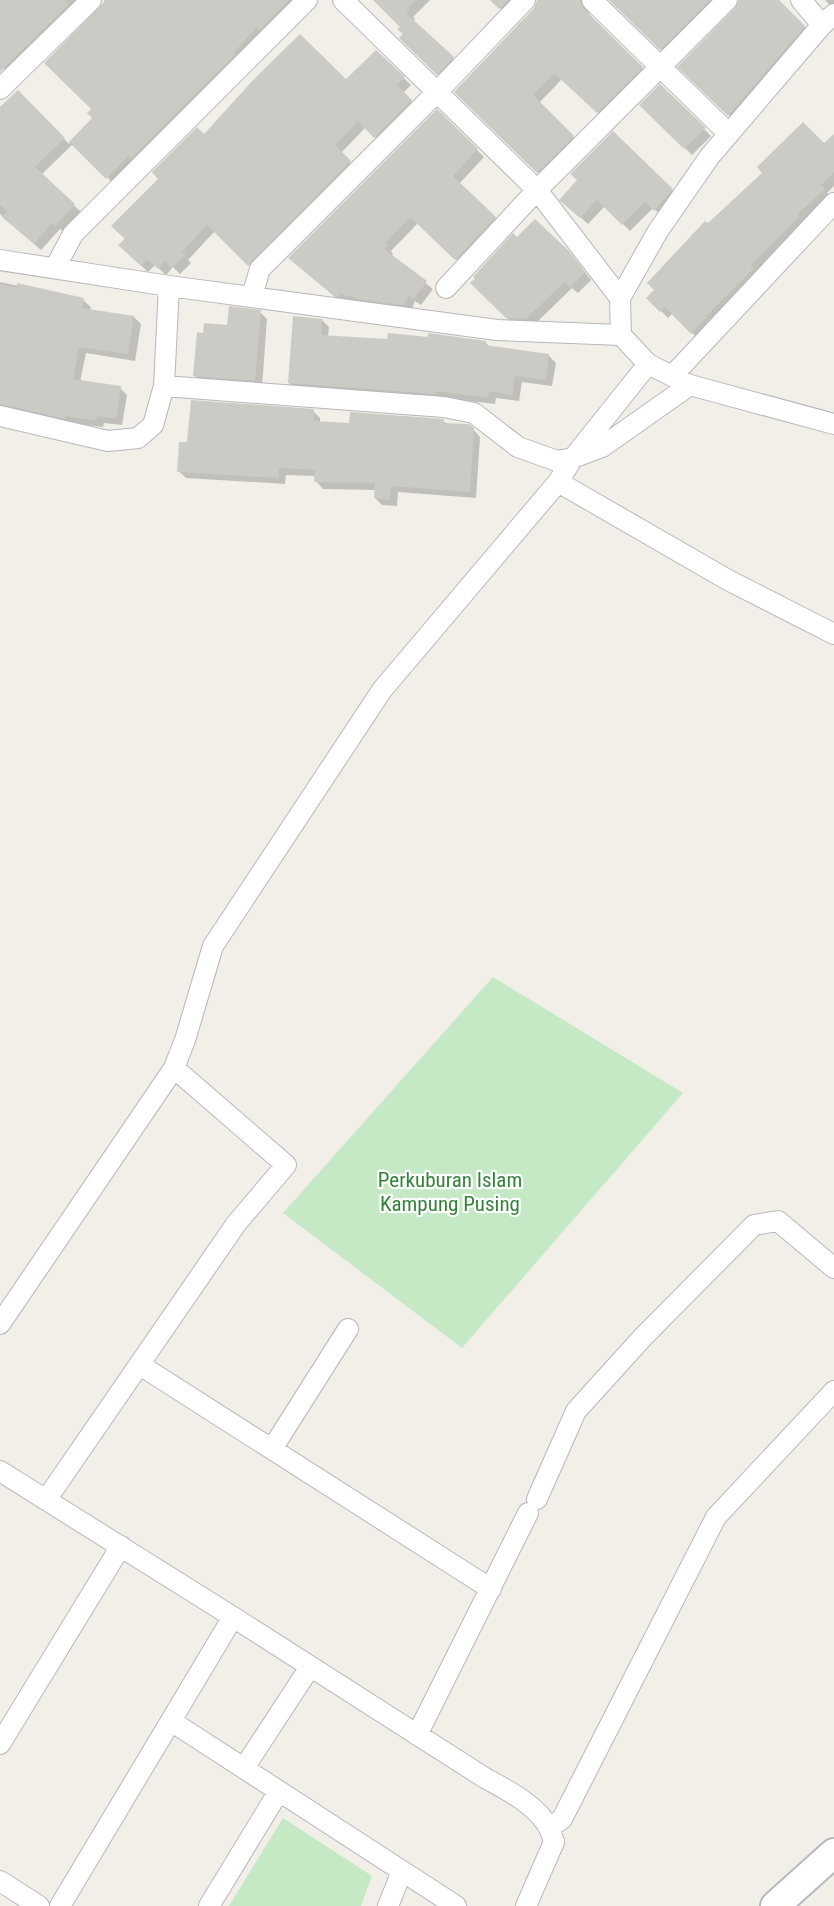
<svg xmlns="http://www.w3.org/2000/svg" width="834" height="1906" font-family="'Roboto Condensed',sans-serif">
  <style>
    .green { fill: #c5e8c5 }
    .shadow { fill: #0003 }
    .building { fill: #cccac5 }
    .lines { fill: none; stroke-linecap: round; stroke-linejoin: round }
    .street-casing { stroke: #b5b8bc; stroke-width: 22 }
    .secondary-casing { stroke: #b6babf; stroke-width: 32 }
    .street { stroke: #fff; stroke-width: 20 }
    .secondary { stroke: #fff; stroke-width: 28 }
    .labels { text-anchor: middle; dominant-baseline: central; stroke-width: 4.5; stroke-linejoin: round; paint-order: stroke }
    .park-label { font-size: 21px; fill: #348238; stroke: #fff }
  </style>
  <rect width="100%" height="100%" fill="#f1efe8"/>
  <path class="green" d="M 493,977 L 683,1093 L 462,1348 L 283,1213 Z
    M 283,1818 L 372,1876 L 361,1906 L 229,1906 Z"/>
  <path class="shadow" d="M 0,0 L 88,0 L 11,76 L 0,65 Z
    M 104,0 L 303,0 L 114,184 L 73,144 L 41,175 L 81,212 L 63,231 L 60,229 L 41,250 L 0,214 L 0,110 L 18,92 L 69,144 L 94,118 L 93,109 Z
    M 375,0 L 430,0 L 413,17 L 415,19 L 413,21 L 460,65 L 445,81 L 401,38 L 405,34 L 402,27 Z
    M 492,0 L 524,0 L 507,15 Z
    M 538,0 L 590,0 L 587,5 L 590,17 L 649,75 L 605,119 L 562,79 L 539,103 L 580,144 L 545,179 L 456,92 L 535,9 Z
    M 611,0 L 724,0 L 668,56 Z
    M 740,0 L 777,0 L 811,34 L 736,122 L 679,67 L 737,9 Z
    M 825,0 L 834,0 L 834,10 Z
    M 376,52 L 411,85 L 403,93 L 418,108 L 382,144 L 366,127 L 341,153 L 357,169 L 256,272 L 215,231 L 188,260 L 191,263 L 180,274 L 173,267 L 166,275 L 155,265 L 148,272 L 120,245 L 204,136 L 346,81 Z
    M 660,86 L 711,136 L 692,155 L 641,105 Z
    M 437,111 L 484,157 L 459,184 L 502,225 L 463,266 L 418,223 L 391,251 L 393,254 L 391,256 L 433,289 L 421,305 L 415,301 L 411,312 L 369,306 L 356,301 L 354,303 L 349,299 L 345,303 L 342,303 L 297,264 Z
    M 613,133 L 679,197 L 662,216 L 653,208 L 630,231 L 605,206 L 588,224 L 569,207 Z
    M 834,136 L 834,186 L 827,193 L 831,196 L 699,340 L 673,313 L 668,318 L 648,298 L 708,225 L 824,145 Z
    M 517,239 L 576,260 L 591,280 L 578,293 L 572,288 L 533,326 L 514,325 L 472,283 Z
    M 0,282 L 83,300 L 91,307 L 90,311 L 134,317 L 141,324 L 135,361 L 86,353 L 80,382 L 120,388 L 127,395 L 122,425 L 104,423 L 103,427 L 72,423 L 71,425 L 0,413 Z
    M 260,312 L 267,319 L 262,387 L 202,383 L 195,376 L 204,335 L 229,327 Z
    M 322,320 L 329,327 L 328,337 L 389,340 L 485,342 L 490,347 L 549,356 L 556,363 L 552,386 L 522,382 L 519,401 L 496,398 L 495,404 L 443,398 L 296,390 L 289,383 Z
    M 313,411 L 320,418 L 320,423 L 350,424 L 443,421 L 447,424 L 473,429 L 480,437 L 476,498 L 398,492 L 397,506 L 382,505 L 375,498 L 376,490 L 323,489 L 316,481 L 316,476 L 286,475 L 285,484 L 186,478 L 179,471 L 188,444 Z"/>
  <path class="building" d="M 0,0 L 65,0 L 69,4 L 0,72 Z
    M 106,0 L 289,0 L 260,30 L 257,27 L 234,52 L 236,54 L 132,158 L 129,155 L 106,179 L 69,142 L 92,118 L 87,113 L 91,109 L 44,63 Z
    M 373,0 L 416,0 L 407,9 L 409,11 L 406,13 L 454,57 L 437,75 L 399,38 L 403,34 L 397,29 L 400,27 Z
    M 490,0 L 508,0 L 499,9 Z
    M 537,0 L 580,0 L 584,9 L 643,67 L 597,113 L 554,73 L 533,95 L 574,136 L 537,173 L 454,92 L 534,8 Z
    M 609,0 L 710,0 L 660,50 Z
    M 739,0 L 779,0 L 805,26 L 728,116 L 677,67 L 735,8 Z
    M 300,34 L 346,79 L 376,50 L 405,77 L 397,85 L 412,100 L 374,138 L 358,121 L 335,145 L 351,161 L 252,261 L 248,266 L 207,225 L 182,252 L 185,255 L 172,268 L 165,261 L 158,269 L 147,259 L 141,266 L 118,245 L 125,239 L 111,226 L 158,179 L 152,172 L 197,127 L 204,134 L 257,76 Z
    M 660,84 L 706,128 L 684,149 L 639,105 Z
    M 18,90 L 65,138 L 35,167 L 75,204 L 55,226 L 52,223 L 34,244 L 2,217 L 7,211 L 0,205 L 0,107 Z
    M 437,109 L 478,149 L 453,176 L 496,217 L 455,260 L 410,217 L 385,243 L 388,246 L 384,249 L 427,281 L 414,299 L 408,295 L 404,305 L 361,300 L 348,295 L 346,297 L 341,293 L 338,297 L 334,296 L 288,258 Z
    M 803,122 L 824,143 L 834,134 L 834,172 L 821,185 L 825,189 L 797,215 L 799,217 L 751,265 L 754,268 L 706,316 L 707,317 L 691,334 L 665,307 L 660,312 L 646,298 L 654,290 L 647,283 L 705,221 L 708,223 L 762,173 L 757,167 Z
    M 613,131 L 673,189 L 654,211 L 645,202 L 622,225 L 597,200 L 580,218 L 559,200 L 577,180 L 570,174 Z
    M 535,219 L 569,251 L 585,272 L 570,287 L 564,282 L 526,319 L 506,318 L 470,283 L 475,279 L 473,277 L 513,233 L 517,237 Z
    M 17,283 L 84,298 L 82,308 L 134,316 L 128,354 L 79,347 L 73,379 L 121,386 L 116,419 L 97,416 L 96,421 L 65,416 L 65,419 L 0,404 L 0,284 L 17,288 Z
    M 229,306 L 261,310 L 255,381 L 193,376 L 197,332 L 203,333 L 204,323 L 227,325 Z
    M 293,316 L 322,319 L 321,335 L 387,339 L 388,333 L 428,337 L 428,333 L 486,341 L 485,345 L 549,354 L 546,380 L 515,376 L 512,395 L 489,391 L 488,398 L 437,391 L 436,394 L 288,383 Z
    M 191,400 L 314,409 L 313,421 L 349,423 L 350,412 L 444,419 L 443,423 L 469,424 L 474,428 L 470,492 L 391,486 L 390,500 L 374,498 L 375,483 L 314,482 L 315,470 L 279,468 L 279,478 L 177,472 L 179,442 L 187,442 Z"/>
  <g class="lines">
    <g class="street-casing">
      <path id="street" d="M 343,0 L 537,190 L 620,298
        M 592,0 L 729,134
        M 801,0 L 822,25
        M 0,89 L 91,0
        M 0,260 L 169,286 L 497,330 L 621,335 L 648,364 L 690,385 L 834,424
        M 55,268 L 73,234 L 307,0
        M 446,288 L 537,190 L 727,0
        M 252,296 L 260,269 L 437,92 L 525,0
        M 621,335 L 620,298 L 658,231 L 710,156 L 822,25 L 834,14
        M 673,375 L 834,203
        M 164,386 L 444,407 L 474,413 L 518,447 L 557,461 L 573,458 L 602,447 L 690,385
        M 0,416 L 108,441 L 138,438 L 153,425 L 164,386 L 169,286
        M 558,482 L 728,580 L 834,634
        M 174,1068 L 185,1040 L 213,946 L 382,690 L 558,482 L 573,458 L 648,364
        M 0,1324 L 174,1068 L 286,1165 L 236,1224 L 46,1500
        M 140,1365 L 491,1589
        M 272,1449 L 348,1329
        M 0,1471 L 233,1617 L 485,1778 C 507,1790 537,1805 549,1828 C 552,1832 552,1838 554,1842 L 526,1906
        M 537,1499 L 576,1411 L 643,1337 L 754,1225 L 778,1221 L 834,1268
        M 171,1721 L 456,1906
        M 417,1735 L 528,1513
        M 0,1744 L 121,1546
        M 244,1768 L 310,1667
        M 549,1828 L 562,1819 L 716,1517 L 834,1391
        M 0,1881 L 39,1906
        M 60,1906 L 233,1617
        M 209,1906 L 279,1791
        M 388,1906 L 402,1871"/>
    </g>
    <g class="secondary-casing">
      <path id="secondary" d="M 775,1906 L 834,1853"/>
    </g>
    <use href="#street" class="street"/>
    <use href="#secondary" class="secondary"/>
  </g>
  <g class="labels">
    <g class="park-label">
      <text x="450" y="1180">Perkuburan Islam<tspan x="450" dy="24">Kampung Pusing</tspan></text>
    </g>
  </g>
</svg>
